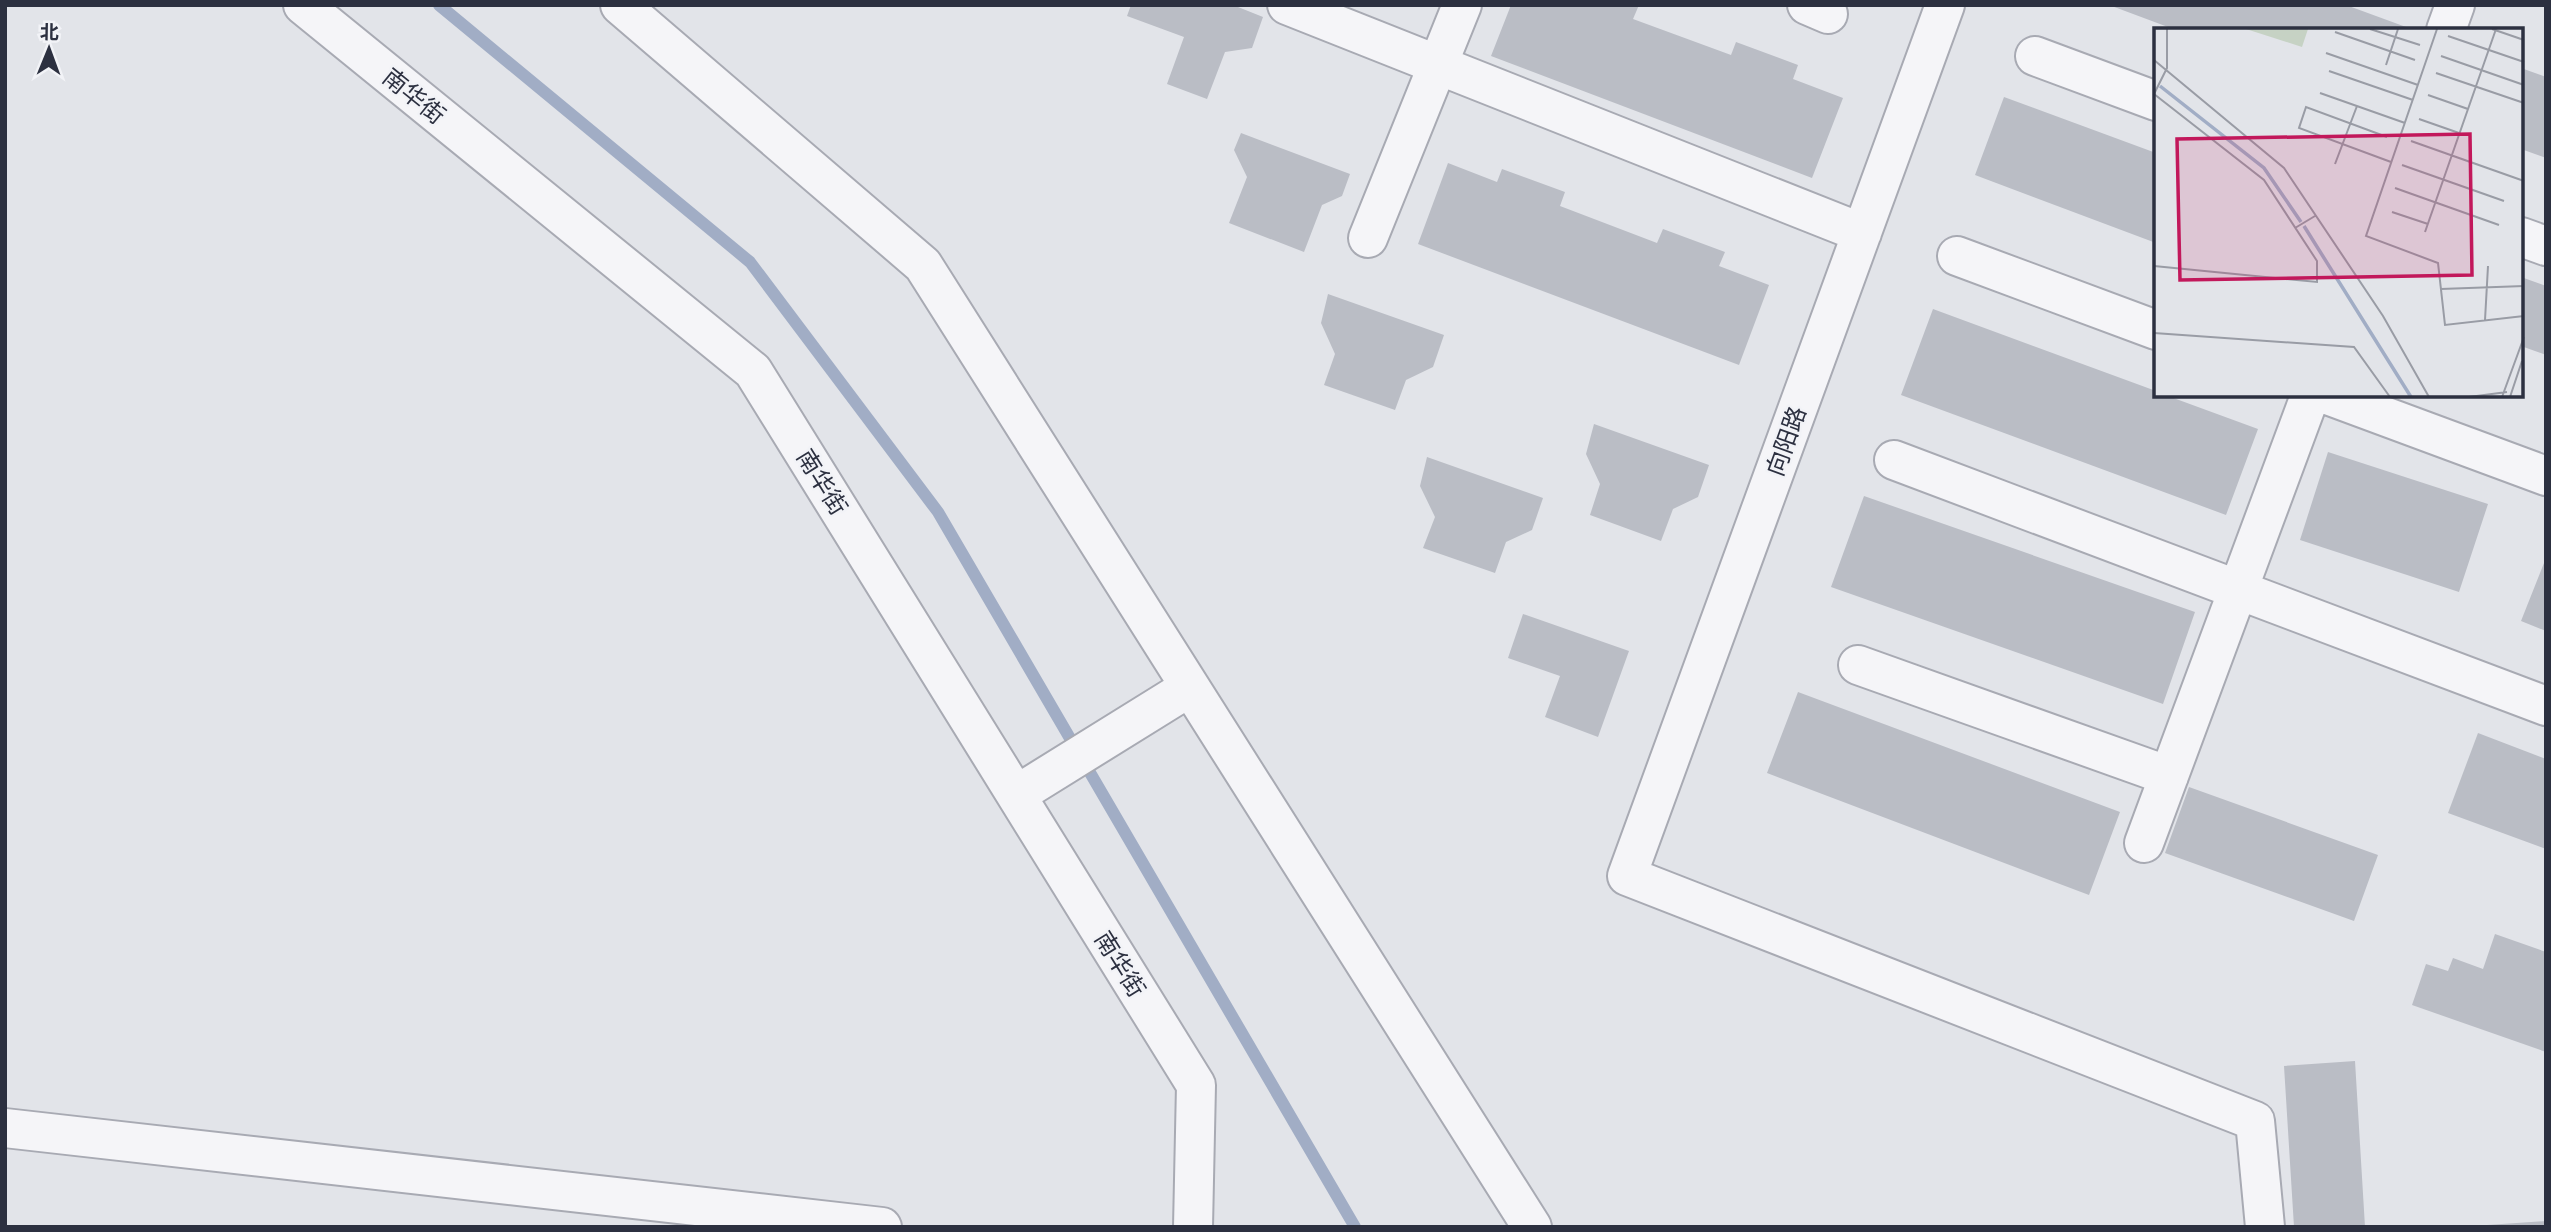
<svg xmlns="http://www.w3.org/2000/svg" width="2551" height="1232" font-family="'DM Sans','Noto Sans SC',sans-serif">
  <style>
    .lines { fill: none; stroke-linecap: round; stroke-linejoin: round }
    .stream { stroke: #a1adc5; stroke-width: 12 }
    .building { fill: #babdc5 }
    .minor-casing { stroke: #a8aab3; stroke-width: 42 }
    .minor { stroke: #f5f5f8; stroke-width: 38 }
    .labels { text-anchor: middle; dominant-baseline: central; stroke-width: 5; stroke-linejoin: round; paint-order: stroke }
    .street-label { font-size: 24px; fill: #2c3040; stroke: #f2f3f7 }
    .inset-river { fill: none; stroke: #a1adc5; stroke-width: 3.5 }
    .inset-road { fill: none; stroke: #999ca5; stroke-width: 2 }
    .view { fill: #c2185b; fill-opacity: 0.15; stroke: #c2185b; stroke-width: 3.5 }
    .inset-edge { fill: none; stroke: #2c3040; stroke-width: 3.5 }
  </style>
  <rect width="100%" height="100%" fill="#e2e4e9"/>
  <g class="lines">
    <path class="stream" d="M 439,5 L 750,262 L 938,512 L 1355,1227"/>
  </g>
  <path class="building" d="M 1131,5 L 1233,5 L 1263,17 L 1252,48 L 1225,52 L 1207,99 L 1167,84 L 1184,37 L 1127,16 Z
    M 1511,5 L 1639,5 L 1633,19 L 1731,55 L 1736,42 L 1798,65 L 1793,79 L 1843,98 L 1812,178 L 1491,56 Z
    M 2109,5 L 2346,5 L 2406,27 L 2406,30 L 2176,30 Z
    M 2521,68 L 2546,77 L 2546,158 L 2521,149 Z
    M 2004,97 L 2156,153 L 2156,243 L 1975,175 Z
    M 1241,133 L 1350,174 L 1342,196 L 1322,205 L 1304,252 L 1229,223 L 1247,177 L 1234,150 Z
    M 1448,163 L 1497,182 L 1502,169 L 1565,192 L 1560,206 L 1657,243 L 1663,229 L 1725,252 L 1719,266 L 1769,285 L 1739,365 L 1418,244 Z
    M 2521,277 L 2546,286 L 2546,355 L 2521,346 Z
    M 1328,294 L 1444,335 L 1433,367 L 1406,380 L 1395,410 L 1324,385 L 1335,354 L 1321,323 Z
    M 1933,309 L 2156,391 L 2156,396 L 2168,396 L 2258,429 L 2226,515 L 1901,395 Z
    M 1594,424 L 1709,465 L 1698,497 L 1673,509 L 1661,541 L 1590,515 L 1600,484 L 1586,454 Z
    M 2328,452 L 2488,504 L 2459,592 L 2300,540 Z
    M 1427,457 L 1543,498 L 1532,530 L 1506,542 L 1495,573 L 1423,548 L 1435,517 L 1420,486 Z
    M 1864,496 L 2195,612 L 2163,704 L 1831,587 Z
    M 2546,558 L 2546,631 L 2521,621 Z
    M 1523,614 L 1629,651 L 1598,737 L 1545,717 L 1560,676 L 1508,658 Z
    M 1798,692 L 2120,812 L 2089,895 L 1767,773 Z
    M 2478,733 L 2546,759 L 2546,849 L 2448,813 Z
    M 2189,787 L 2378,855 L 2354,921 L 2165,853 Z
    M 2495,934 L 2546,952 L 2546,1052 L 2412,1005 L 2426,964 L 2448,971 L 2453,958 L 2483,969 Z
    M 2355,1061 L 2365,1227 L 2294,1227 L 2284,1066 Z
    M 2546,1221 L 2546,1227 L 2487,1227 L 2487,1225 Z"/>
  <g class="lines">
    <g class="minor-casing">
      <path id="minor" d="M 303,5 L 753,371 L 1196,1085 L 1193,1227
        M 620,5 L 923,265 L 1532,1227
        M 1287,5 L 1862,233
        M 1807,5 L 1828,14
        M 1945,5 L 1627,876 L 2255,1121 L 2265,1227
        M 2446,30 L 2455,5
        M 2035,56 L 2156,101
        M 2521,237 L 2546,246
        M 1368,238 L 1462,5
        M 1957,256 L 2156,330
        M 2330,396 L 2546,476
        M 1894,460 L 2546,706
        M 1858,665 L 2169,776
        M 1016,795 L 1190,687
        M 2144,843 L 2310,396
        M 5,1128 L 882,1227"/>
    </g>
    <use href="#minor" class="minor"/>
  </g>
  <g class="labels">
    <g class="street-label">
      <text transform="translate(414 96) rotate(39)">南华街</text>
      <text transform="translate(1786 441) rotate(-70)">向阳路</text>
      <text transform="translate(822 482) rotate(58)">南华街</text>
      <text transform="translate(1120 964) rotate(58)">南华街</text>
    </g>
  </g>
  <g transform="translate(2154 28)">
    <rect width="369" height="369" fill="#e2e4e9"/>
    <path d="M 92,1 L 154,1 L 148,19 Z" fill="#c6d2c4"/>
    <path class="inset-river" d="M 6,58 L 110,140 L 147,194M 150,198 L 257,369"/>
    <path class="inset-road" d="M 216,1 L 266,17M 283,1 L 212,208 L 284,235 L 291,297 L 370,288M 338,1 L 370,12M 181,4 L 261,32M 294,8 L 370,34M 172,25 L 264,57M 287,28 L 370,57M 0,32 L 130,140 L 229,288 L 275,369M 232,37 L 244,1M 175,43 L 259,72M 282,45 L 370,75M 166,65 L 251,95M 274,67 L 314,81M 265,91 L 305,105M 233,109 L 152,79 L 145,100 L 237,134M 257,113 L 370,153M 181,136 L 203,78M 248,137 L 350,173M 241,160 L 345,197M 238,184 L 274,196M 141,200 L 161,188M 271,204 L 342,1M 0,238 L 163,254 L 163,233 L 110,152 L 0,66 L 13,40 L 13,1M 287,261 L 370,258M 331,292 L 334,238M 0,305 L 200,319 L 236,369M 315,369 L 353,364M 348,369 L 370,309M 356,369 L 368,333"/>
    <path class="view" d="M 316,106 L 318,247 L 26,252 L 23,111 Z"/>
    <rect width="369" height="369" class="inset-edge"/>
  </g>
  <rect width="2551" height="1232" fill="none" stroke="#2c3040" stroke-width="14"/>
  <g transform="translate(49 49) rotate(1)" stroke="#f2f3f7" stroke-width="5" paint-order="stroke">
  <path d="M0-5L12 26L0 18L-12 26Z" fill="#2c3040"/>
  <text y="-10" font-size="19" font-weight="bold" text-anchor="middle" fill="#2c3040">北</text>
  </g>
</svg>
